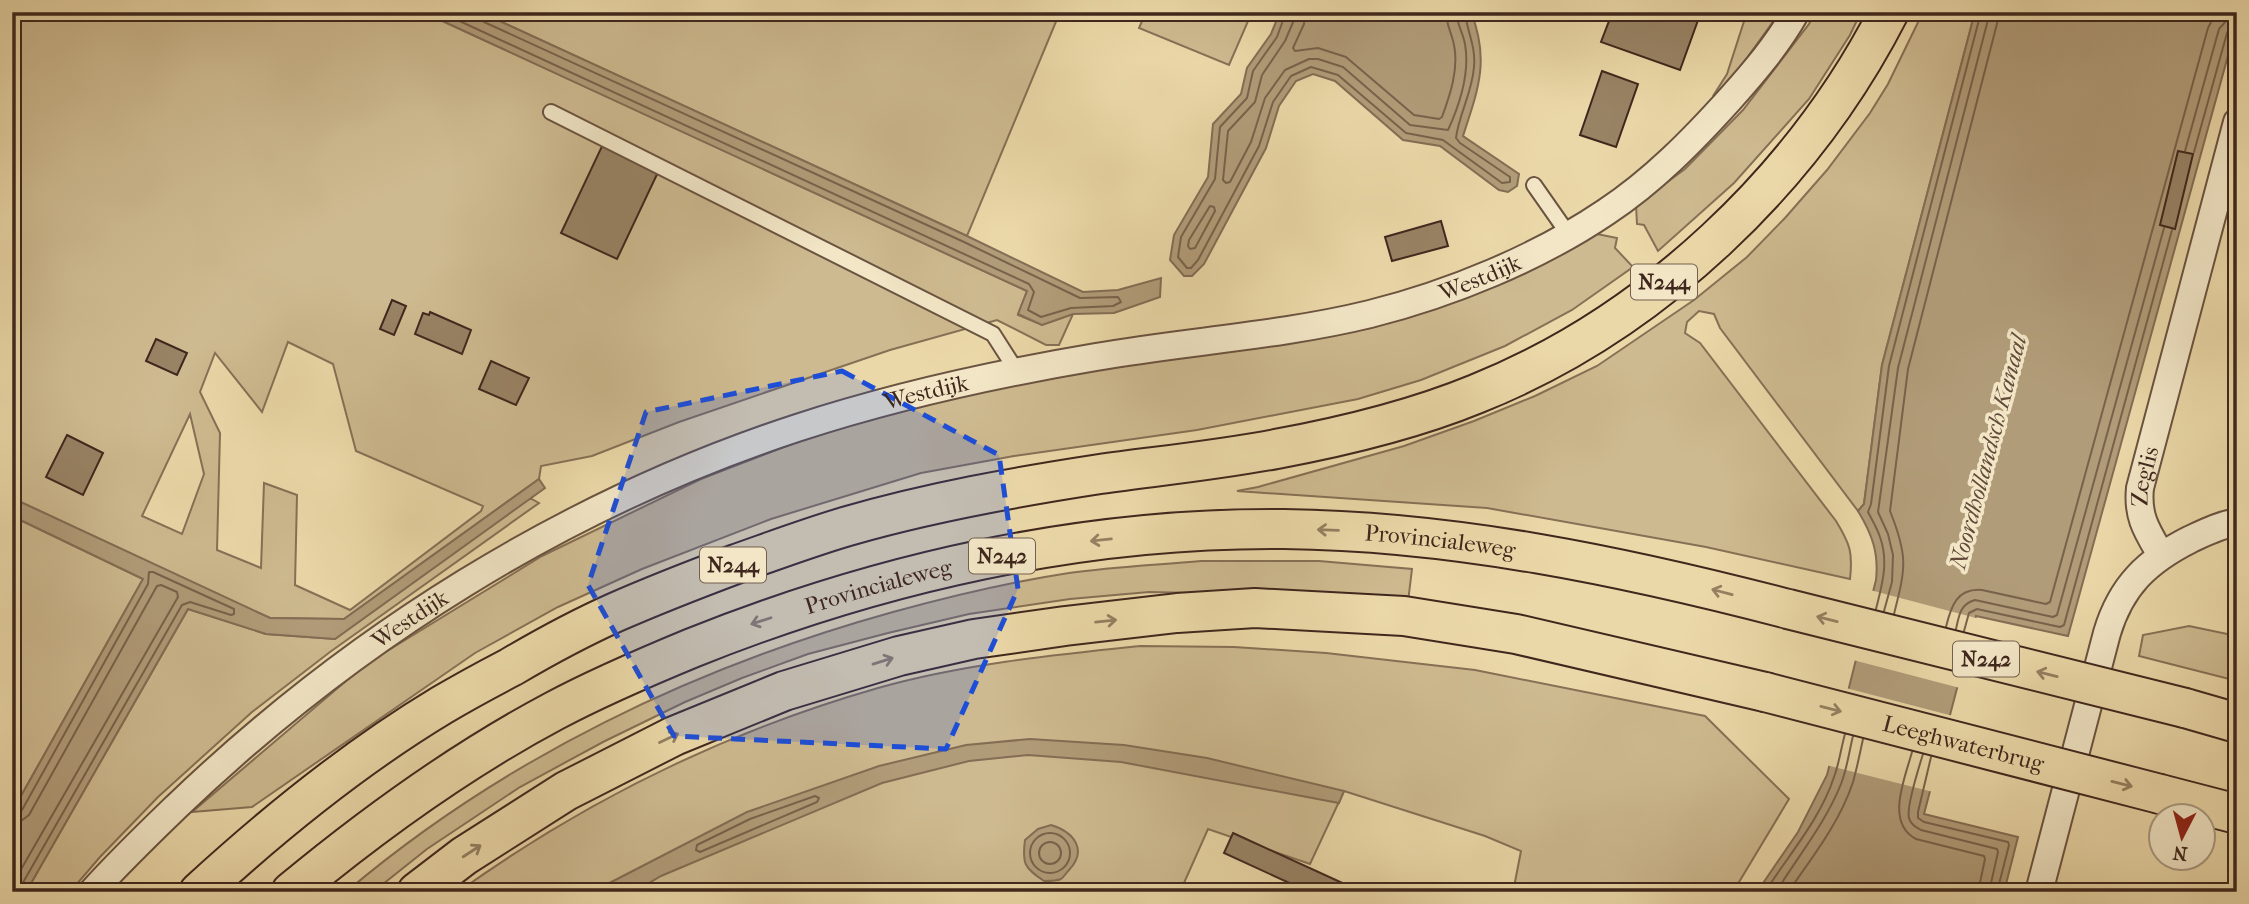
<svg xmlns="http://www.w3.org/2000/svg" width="2249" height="904" font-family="'IM FELL French Canon',serif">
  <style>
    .green { fill: #ceba90; stroke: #867056; stroke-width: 2; fill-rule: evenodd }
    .water { fill: #b19c79; stroke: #836d54; stroke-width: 2 }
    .pier { fill: #ebd8a8 }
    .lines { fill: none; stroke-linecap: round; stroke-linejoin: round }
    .shore { stroke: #78624b; stroke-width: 2 }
    .building { fill: #988365; stroke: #3f271d; stroke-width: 2 }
    .service-casing { stroke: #6a5340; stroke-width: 18 }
    .minor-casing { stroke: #6a5340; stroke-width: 30 }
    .primary-casing { stroke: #3f271d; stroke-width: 42 }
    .service { stroke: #f2e6c6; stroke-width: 14 }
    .minor { stroke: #f2e6c6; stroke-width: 26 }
    .primary { stroke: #ebd8a8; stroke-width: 38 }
    .primary-bridge-casing { stroke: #3f271d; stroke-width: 42; stroke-linecap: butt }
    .primary-bridge { stroke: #ebd8a8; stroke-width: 38 }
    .oneway { stroke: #958062 }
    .marked { fill: #1d4ed8; fill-opacity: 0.2; stroke: #1d4ed8; stroke-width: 5; stroke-dasharray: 14 9; stroke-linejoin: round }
    .labels { text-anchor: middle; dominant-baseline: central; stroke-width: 7; stroke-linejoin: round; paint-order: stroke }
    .shield { fill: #f2e6c6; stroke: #756050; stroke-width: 2 }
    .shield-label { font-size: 21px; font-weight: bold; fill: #3f271d }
    .street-label { font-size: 23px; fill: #3f271d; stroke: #f2e6c6 }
    .water-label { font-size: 24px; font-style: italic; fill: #614a39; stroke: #f2e6c6 }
  </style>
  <rect width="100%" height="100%" fill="#ebd8a8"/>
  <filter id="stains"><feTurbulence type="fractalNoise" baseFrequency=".00286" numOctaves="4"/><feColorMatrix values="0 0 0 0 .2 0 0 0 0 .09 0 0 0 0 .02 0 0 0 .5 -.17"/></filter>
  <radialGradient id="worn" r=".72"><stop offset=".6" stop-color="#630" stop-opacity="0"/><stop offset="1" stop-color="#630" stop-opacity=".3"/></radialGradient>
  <path class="green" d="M 12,12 L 423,12 L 1027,291 L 1018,315 L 1042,325 L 1073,314 L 1059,345 L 1046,345 L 997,320 L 890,350 L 679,422 L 592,456 L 541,466 L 539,479 L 344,619 L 270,618 L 12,498 ZM 288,342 L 333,364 L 356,451 L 483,506 L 481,511 L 350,610 L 295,585 L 297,495 L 264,483 L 261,568 L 217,550 L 220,433 L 200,392 L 215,353 L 262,412 ZM 190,414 L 204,474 L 182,534 L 142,516 Z
    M 480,12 L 1060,12 L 967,236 Z
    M 1146,12 L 1252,12 L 1229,65 L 1139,28 Z
    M 1747,12 L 1780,12 L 1731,80 L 1713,96 L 1727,74 Z
    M 1815,12 L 1861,12 L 1850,35 L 1809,99 L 1734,183 L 1658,251 L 1644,225 L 1637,224 L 1636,205 L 1685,169 L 1743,110 L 1809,24 Z
    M 1923,12 L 1975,12 L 1882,365 L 1864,504 L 1858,511 L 1720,328 L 1714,314 L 1699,311 L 1687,322 L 1685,333 L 1700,343 L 1836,521 C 1850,544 1853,552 1850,579 L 1706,547 L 1487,508 L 1237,491 L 1258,487 L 1404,446 L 1474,421 L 1535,396 L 1597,366 L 1694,300 L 1747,257 L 1785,218 L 1827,170 L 1870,113 L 1888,84 Z
    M 1597,234 L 1617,238 L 1615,248 L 1633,267 L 1572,310 L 1505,346 L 1421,380 L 1358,399 L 1197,430 L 1014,456 L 921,473 L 771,519 L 642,569 L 558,607 L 475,653 L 252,807 L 192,812 L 366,664 L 542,556 L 701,479 L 815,435 L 899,410 L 1067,373 L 1272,345 L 1371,328 L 1458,300 L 1514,277 Z
    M 530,498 L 539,503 L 330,652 L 252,712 L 158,797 L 100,857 L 70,892 L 26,892 L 188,609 L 266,634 L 335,639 Z
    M 12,516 L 143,579 L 12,812 Z
    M 1201,561 L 1319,561 L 1412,569 L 1407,610 L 1196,593 L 1149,592 L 1070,599 L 969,614 L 888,633 L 808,654 L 742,678 L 685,702 L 603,742 L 520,787 L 427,849 L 373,892 L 346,892 C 504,758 695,667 893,612 C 951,596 1010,582 1069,573 C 1113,567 1157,565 1201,561 Z
    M 2189,626 L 2237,636 L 2237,681 L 2139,656 L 2143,635 Z
    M 1140,646 L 1234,647 L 1326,653 L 1475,670 L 1705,716 L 1789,799 L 1733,892 L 1513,892 L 1521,851 L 1485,836 L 1344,791 L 1310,864 L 1208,829 L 1180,892 L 458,892 C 585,801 728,731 878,688 C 963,664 1053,655 1140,646 Z"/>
  <path class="water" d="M 423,12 L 480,12 L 967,236 L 1083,292 L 1118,290 L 1161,278 L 1160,297 L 1114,313 L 1073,314 L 1042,325 L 1018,314 L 1027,291 Z
    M 1280,12 L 1471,12 C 1490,60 1478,90 1463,136 L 1519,174 L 1517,186 L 1508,192 L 1499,190 L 1440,146 L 1403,140 L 1335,81 L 1313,74 L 1296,81 L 1279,106 L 1266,148 L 1204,264 L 1192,276 L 1184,276 L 1170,260 L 1174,235 L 1208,177 L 1213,124 L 1241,94 L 1247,68 L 1271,34 Z
    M 1975,12 L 2237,12 L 2237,23 L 2068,636 L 1976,616 L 1924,814 L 2018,837 L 2004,892 L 1757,892 L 1798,832 L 1827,775 L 1876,580 C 1879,553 1872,534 1858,511 L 1864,504 L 1882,365 Z
    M 539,479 L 545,488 L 335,639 L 266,634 L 188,609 L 26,892 L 12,892 L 12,812 L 143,579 L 12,516 L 12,498 L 270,618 L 344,619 Z
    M 1030,739 L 1124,745 L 1207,758 L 1344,791 L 1339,803 L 1121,762 L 1028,755 L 969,761 L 882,783 L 661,876 L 634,892 L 592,892 L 747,812 L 879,766 L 966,745 Z
    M 1051,825 C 1074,832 1088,850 1069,870 C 1066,873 1064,877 1061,879 C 1057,881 1048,881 1044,881 C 1024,868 1022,863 1025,840 L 1038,829 Z"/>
  <path class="pier" d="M 1870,590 L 2010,627 L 1978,620 L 1960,688 L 1853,660 Z
    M 1846,688 L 1953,716 L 1933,792 L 1826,765 Z"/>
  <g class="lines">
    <path class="shore" d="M 440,12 L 1029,284 L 1034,292 L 1028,310 L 1041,317 L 1071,308 L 1113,306 L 1121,302 L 1118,297 L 1080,298 L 964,242 L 484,22 L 480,18 L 479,12
      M 1286,12 L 1277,37 L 1253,71 L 1247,98 L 1220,127 L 1215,179 L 1181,237 L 1178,257 L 1187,268 L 1191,268 L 1198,260 L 1259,146 L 1273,102 L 1291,76 L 1311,67 L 1338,75 L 1406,133 L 1443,140 L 1502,183 L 1510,182 L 1510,177 L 1460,143 L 1456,138 C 1459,114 1472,93 1474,67 C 1476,46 1467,32 1465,12
      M 1295,12 L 1294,20 L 1285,41 L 1262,75 L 1255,102 L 1228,131 L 1223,180 L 1226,183 L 1230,182 L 1251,142 L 1265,98 L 1285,70 L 1309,59 L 1318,59 L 1343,67 L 1410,125 L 1448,130 C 1459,106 1470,72 1465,44 C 1463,33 1457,24 1456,12
      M 1305,12 L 1304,24 L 1293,48 L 1295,51 L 1318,48 L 1346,57 L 1414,115 L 1439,119 L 1442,117 C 1450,95 1459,69 1454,45 C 1452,34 1446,24 1446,12
      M 2185,151 L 2219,29 L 2226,21 L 2237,18
      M 2194,152 L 2227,33 L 2230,28 L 2237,27
      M 1210,206 L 1214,207 L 1215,211 L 1195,248 L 1190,249 L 1188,246 L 1189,240 Z
      M 1876,609 C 1882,585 1889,562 1880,537 C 1877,528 1872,520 1868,512 L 1871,504 L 1889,366 L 1981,12
      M 1884,611 L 1892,582 L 1893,555 L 1888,534 L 1878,512 L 1898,368 L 1990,12
      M 1894,614 C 1906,567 1908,556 1890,511 L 1908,369 L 2000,12
      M 1946,627 C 1951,606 1957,588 1982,590 L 2046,604 L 2050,602 L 2208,28 L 2212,20 L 2220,12
      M 1956,629 C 1959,616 1960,604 1975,600 L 2053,617 L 2057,615 L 2164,228
      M 1964,631 L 1969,613 L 1977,609 L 2060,627 L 2064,625 L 2172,230
      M 1912,752 C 1905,778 1885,823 1916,839 L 1984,856 L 1985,859 L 1978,892
      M 1923,754 C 1919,767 1906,807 1909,818 C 1911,825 1916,827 1921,830 L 1997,849 L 1998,852 L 1989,892
      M 1931,757 L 1918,812 L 1918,818 L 1924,822 L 2008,842 L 2009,845 L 1997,892
      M 815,796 L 819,798 L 817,802 L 700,852 L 696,850 L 697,845 L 750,819 Z
      M 12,814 L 18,813 L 22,810 L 148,584 L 149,572 L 153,572 L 234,609 L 234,614 L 231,615 L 190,602 L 182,605 L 21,886 L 20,892
      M 12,823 L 21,821 L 29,815 L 157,586 L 161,585 L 177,592 L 178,597 L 12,885
      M1030 853a20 20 0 1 1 40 0a20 20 0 1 1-40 0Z
      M1039 853a11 11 0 1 1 22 0a11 11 0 1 1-22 0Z
      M 1765,892 C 1789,854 1820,820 1834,777 C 1839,764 1841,748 1845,734
      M 1776,892 C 1798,856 1825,824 1841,784 C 1847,769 1849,752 1853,736
      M 1788,892 C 1812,858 1840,822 1853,782 C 1857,768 1860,753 1863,739"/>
  </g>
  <path class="building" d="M 1606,12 L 1701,12 L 1680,70 L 1601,42 L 1609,21 L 1604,19 Z
    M 1602,71 L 1638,84 L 1616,147 L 1580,135 Z
    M 604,142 L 660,168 L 617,259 L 561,233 Z
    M 2178,151 L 2193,154 L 2175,229 L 2160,225 Z
    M 1441,221 L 1448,246 L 1392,261 L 1385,237 Z
    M 392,300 L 406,306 L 394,335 L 380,329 Z
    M 430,312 L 471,330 L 462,354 L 415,334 L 423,313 L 429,315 Z
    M 156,339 L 187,353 L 177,375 L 146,361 Z
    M 491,361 L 529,378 L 516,405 L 479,389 Z
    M 67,435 L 103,453 L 83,495 L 46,477 Z
    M 1233,833 L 1362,892 L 1309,892 L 1224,853 Z"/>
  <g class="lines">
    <g class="service-casing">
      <path id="service" d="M 551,112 L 993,334 L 1016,370
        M 1534,185 L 1569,235"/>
    </g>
    <g class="minor-casing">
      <g id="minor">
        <path id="s1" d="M 2161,555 C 2147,531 2137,517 2140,488 L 2237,122"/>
        <path id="s2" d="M 92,892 C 119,862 147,835 176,807 C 352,638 565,504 797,428 C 895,396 995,374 1096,357 C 1187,341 1280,336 1370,314 C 1450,294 1538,258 1606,212 C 1653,181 1693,140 1730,99 C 1755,71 1778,44 1796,12"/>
        <path d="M 2039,892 L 2107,633 C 2121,586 2147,561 2191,539 C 2206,532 2220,525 2237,522"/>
      </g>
    </g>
    <g class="primary-casing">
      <g id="primary">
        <path d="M 2185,708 L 2237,723"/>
        <path d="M 2160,794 L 2237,814"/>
        <path d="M 199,892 C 274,823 354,758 442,705 C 464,692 488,679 511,667 C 545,647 580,628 616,612 C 655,595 696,579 736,564 C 773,551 810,537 848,526 C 931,502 1015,487 1100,474 C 1158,466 1218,460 1276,449 C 1341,437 1415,419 1476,394 C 1651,324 1803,180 1889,12"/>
        <path id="s3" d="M 291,892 C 373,824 460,761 554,711 C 599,687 646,667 692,648 C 879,573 1081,527 1284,529 C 1454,531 1623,566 1788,609"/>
        <path d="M 417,892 L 464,856 L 566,791 L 674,736 L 784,691 L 899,656 L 974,639 L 1065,626 L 1177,613 L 1255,608 L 1404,616 L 1516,634 L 1765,692"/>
      </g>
    </g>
    <use href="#service" class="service"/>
    <use href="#minor" class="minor"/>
    <use href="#primary" class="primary"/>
    <g class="primary-bridge-casing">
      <g id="primary-bridge">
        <path d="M 1788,609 L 2185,708"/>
        <path id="s4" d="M 1765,692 L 2160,794"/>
      </g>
    </g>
    <use href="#primary-bridge" class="primary-bridge"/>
  </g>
  <defs><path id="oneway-shaft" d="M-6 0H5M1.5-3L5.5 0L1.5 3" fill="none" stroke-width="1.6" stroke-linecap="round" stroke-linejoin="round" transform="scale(1.75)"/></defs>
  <g class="oneway">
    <use href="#oneway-shaft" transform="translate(1328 530) rotate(-178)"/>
    <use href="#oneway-shaft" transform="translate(1101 540) rotate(174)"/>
    <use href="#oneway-shaft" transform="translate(1722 592) rotate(-165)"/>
    <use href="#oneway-shaft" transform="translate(1827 619) rotate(-166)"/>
    <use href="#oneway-shaft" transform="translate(761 621) rotate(162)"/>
    <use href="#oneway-shaft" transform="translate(1106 621) rotate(-6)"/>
    <use href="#oneway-shaft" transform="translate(883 661) rotate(-17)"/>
    <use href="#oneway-shaft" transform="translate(2047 674) rotate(-166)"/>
    <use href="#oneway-shaft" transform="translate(1831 709) rotate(14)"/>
    <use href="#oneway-shaft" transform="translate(669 738) rotate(-26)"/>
    <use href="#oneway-shaft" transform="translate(2122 784) rotate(14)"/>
    <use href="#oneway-shaft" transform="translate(472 851) rotate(-33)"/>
  </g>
  <path class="marked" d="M 842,371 L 999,455 L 1018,589 L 946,749 L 674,736 L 588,585 L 646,412 Z"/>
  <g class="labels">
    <g class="shield">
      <rect x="1631" y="264.5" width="66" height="35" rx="5"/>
      <rect x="969" y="538.5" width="66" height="35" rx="5"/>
      <rect x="700" y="547.5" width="66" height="35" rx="5"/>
      <rect x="1953" y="641.5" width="66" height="35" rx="5"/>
    </g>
    <g class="shield-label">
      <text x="1664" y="282">N244</text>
      <text x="1002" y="556">N242</text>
      <text x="733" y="565">N244</text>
      <text x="1986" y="659">N242</text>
    </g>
    <g class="street-label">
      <text stroke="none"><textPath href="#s2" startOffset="1554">Westdijk</textPath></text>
      <text stroke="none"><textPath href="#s2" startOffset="987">Westdijk</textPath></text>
      <text stroke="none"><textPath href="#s1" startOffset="84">Zeglis</textPath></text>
      <text stroke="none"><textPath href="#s3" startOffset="1236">Provincialeweg</textPath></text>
      <text stroke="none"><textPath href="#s3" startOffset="668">Provincialeweg</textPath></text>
      <text stroke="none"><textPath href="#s2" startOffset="420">Westdijk</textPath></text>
      <text stroke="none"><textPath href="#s4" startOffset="205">Leeghwaterbrug</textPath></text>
    </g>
    <g class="water-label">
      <text transform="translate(1988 452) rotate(-75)">Noordhollandsch Kanaal</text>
    </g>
  </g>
  <rect width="2249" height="904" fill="none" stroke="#ebd8a8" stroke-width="42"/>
  <rect x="14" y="14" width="2221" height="876" fill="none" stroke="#3f271d" stroke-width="3.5"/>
  <rect x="21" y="21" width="2207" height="862" fill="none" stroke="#3f271d" stroke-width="2"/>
  <g transform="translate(2182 837) rotate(186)"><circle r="33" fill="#f2e6c6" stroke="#aa9a82" stroke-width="2"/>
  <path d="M0-5L12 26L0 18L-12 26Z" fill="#8f2418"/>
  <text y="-10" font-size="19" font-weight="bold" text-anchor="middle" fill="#3f271d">N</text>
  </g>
  <rect width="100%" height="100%" filter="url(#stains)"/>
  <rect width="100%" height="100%" fill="url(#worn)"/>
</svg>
